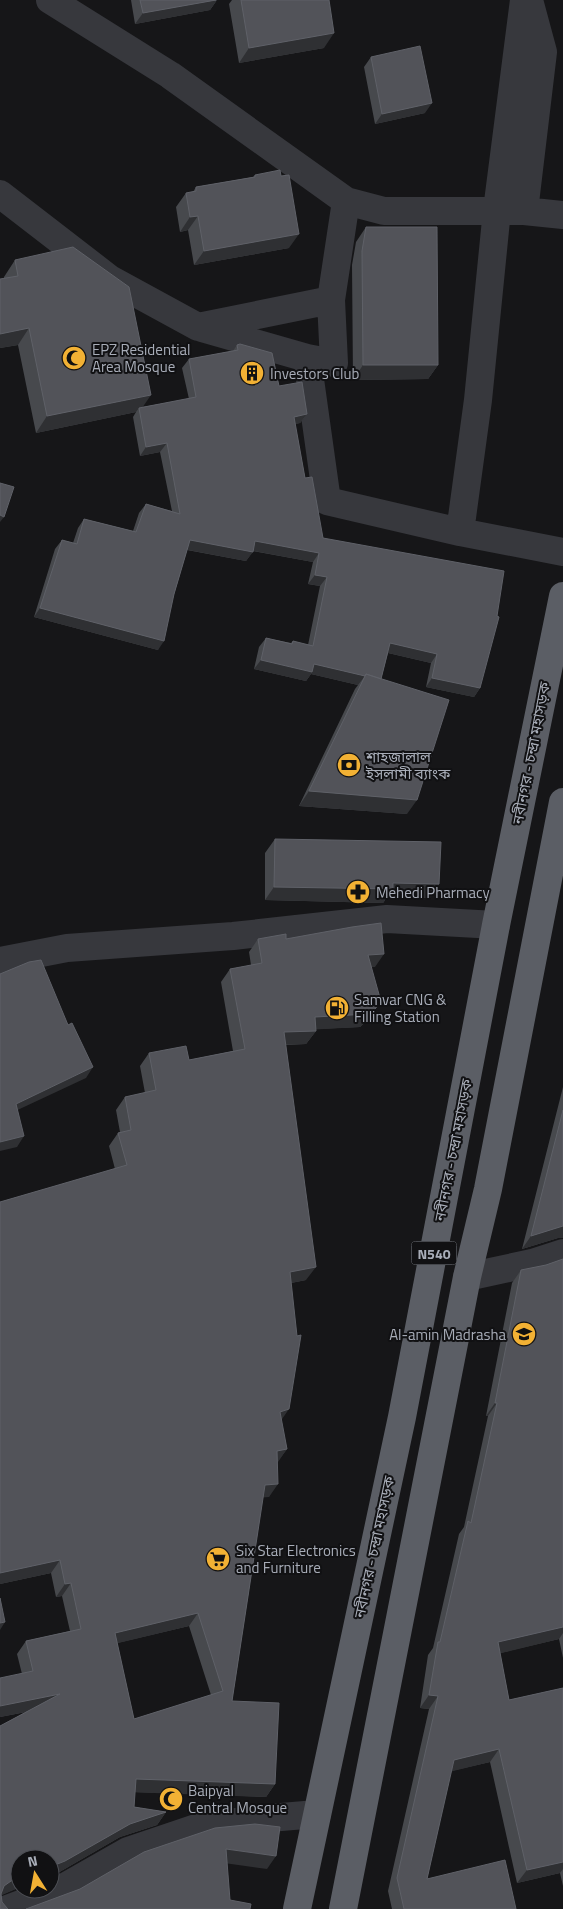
<svg xmlns="http://www.w3.org/2000/svg" width="563" height="1909" font-family="'Titillium Web','Noto Sans Bengali',sans-serif">
  <style>
    .lines { fill: none; stroke-linecap: round; stroke-linejoin: round }
    .minor { stroke: #37383d; stroke-width: 28 }
    .trunk { stroke: #5b5e65; stroke-width: 28 }
    .wall { fill: #47494d; fill-rule: evenodd }
    .shaded-wall { fill: #2f3033 }
    .building { fill: #525359; stroke: #5f6168; fill-rule: evenodd }
    .labels { text-anchor: middle; dominant-baseline: central; stroke-width: 4; stroke-linejoin: round; paint-order: stroke }
    .shield { fill: #111113; stroke: #7b7e86; stroke-width: 1 }
    .shield-label { font-size: 14px; font-weight: bold; fill: #a8adb8 }
    .poi-label { font-size: 15px; fill: #a8adb8; stroke: #111113; text-anchor: start }
    .street-label { font-size: 15px; fill: #a8adb8; stroke: #111113 }
  </style>
  <rect width="100%" height="100%" fill="#161618"/>
  <g class="lines">
    <path class="minor" d="M 50,0 L 170,75 L 346,201 L 384,211 L 524,211
      M 524,0 L 497,210 L 478,400 L 460,532 L 563,552
      M 529,0 L 543,52 L 524,211 L 563,215
      M 0,194 L 110,279 L 198,327 L 331,300 L 346,201
      M 202,328 L 307,358 L 334,363 L 331,300
      M 307,358 L 327,501 L 460,532
      M 0,961 L 67,948 L 233,936 L 387,919 L 496,925
      M 467,1277 L 532,1263 L 563,1253
      M 7,1909 L 63,1888 L 128,1851 L 202,1826 L 269,1818 L 317,1814"/>
    <path class="trunk" d="M 297,1909 L 402,1417 L 496,925 L 563,596
      M 343,1909 L 467,1277 L 488,1189 L 563,802"/>
  </g>
  <path class="wall" d="M 131,0 L 217,0 L 210,10 L 135,24 Z
    M 232,0 L 329,0 L 324,48 L 239,63 L 229,4 Z
    M 371,57 L 425,113 L 375,124 L 364,67 Z
    M 255,175 L 289,248 L 194,265 L 188,230 L 180,232 L 176,207 L 186,193 L 193,192 L 196,187 L 253,177 Z
    M 366,227 L 438,365 L 428,379 L 353,380 L 352,265 L 356,242 Z
    M 15,260 L 142,407 L 189,399 L 182,368 L 189,359 L 233,351 L 237,345 L 307,414 L 300,423 L 295,424 L 305,478 L 323,538 L 480,688 L 474,697 L 426,687 L 431,663 L 388,653 L 381,679 L 407,814 L 299,806 L 355,689 L 358,685 L 311,674 L 306,681 L 254,669 L 259,647 L 266,638 L 291,643 L 293,641 L 308,645 L 320,586 L 308,584 L 313,562 L 253,551 L 246,561 L 187,550 L 158,650 L 34,617 L 55,549 L 62,540 L 73,543 L 78,528 L 84,519 L 133,531 L 139,513 L 146,504 L 172,511 L 160,452 L 140,456 L 133,417 L 136,412 L 36,433 L 18,345 L 0,348 L 0,279 L 4,279 L 4,277 Z
    M 275,839 L 439,884 L 430,898 L 388,896 L 383,903 L 265,900 L 265,853 Z
    M 258,939 L 286,939 L 375,967 L 371,967 L 366,1021 L 360,1027 L 315,1029 L 316,1031 L 306,1044 L 286,1045 L 306,1280 L 291,1283 L 281,1421 L 287,1449 L 277,1462 L 269,1497 L 263,1497 L 232,1701 L 275,1784 L 266,1797 L 135,1792 L 134,1807 L 166,1812 L 157,1825 L 120,1837 L 56,1874 L 50,1876 L 50,1859 L 20,1887 L 1,1895 L 0,1909 L 0,1726 L 26,1712 L 0,1717 L 22,1674 L 17,1654 L 26,1641 L 70,1631 L 62,1596 L 56,1597 L 51,1573 L 0,1584 L 0,1202 L 115,1169 L 109,1146 L 118,1133 L 120,1132 L 116,1110 L 125,1097 L 145,1093 L 140,1066 L 149,1053 L 189,1060 L 233,1051 L 221,982 L 230,969 L 251,965 L 249,952 ZM 189,1626 L 211,1695 L 134,1719 L 117,1643 Z
    M 563,1087 L 563,1238 L 558,1238 L 522,1249 Z
    M 563,1259 L 563,1658 L 559,1639 L 500,1653 L 509,1700 L 563,1688 L 563,1886 L 560,1873 L 517,1883 L 490,1762 L 451,1771 L 427,1879 L 516,1909 L 392,1909 L 388,1891 L 429,1709 L 420,1708 L 428,1655 L 433,1648 L 459,1534 L 464,1527 L 488,1416 L 486,1416 L 512,1283 L 521,1270 L 546,1265 Z"/>
  <path class="shaded-wall" d="M 217,0 L 210,10 L 135,24 L 143,13 Z
    M 334,33 L 324,48 L 239,63 L 249,48 Z
    M 432,103 L 425,113 L 375,124 L 382,114 Z
    M 198,216 L 188,230 L 180,232 L 190,217 Z
    M 299,234 L 289,248 L 194,265 L 204,251 Z
    M 29,328 L 18,345 L 0,348 L 0,334 Z
    M 363,365 L 438,365 L 428,379 L 353,380 Z
    M 151,395 L 140,411 L 139,408 L 136,412 L 36,433 L 47,416 Z
    M 307,414 L 300,423 L 287,426 L 294,417 Z
    M 167,443 L 160,452 L 140,456 L 146,447 Z
    M 0,515 L 4,517 L 0,522 Z
    M 190,540 L 253,552 L 246,561 L 183,549 Z
    M 255,541 L 319,553 L 313,562 L 248,550 Z
    M 315,575 L 327,577 L 320,586 L 308,584 Z
    M 40,608 L 164,641 L 158,650 L 34,617 Z
    M 390,643 L 437,654 L 431,663 L 384,652 Z
    M 261,660 L 314,664 L 365,676 L 358,685 L 311,674 L 306,681 L 254,669 Z
    M 432,678 L 480,688 L 474,697 L 426,687 Z
    M 309,791 L 417,800 L 407,814 L 299,806 Z
    M 393,883 L 439,884 L 430,898 L 388,896 L 383,903 L 265,900 L 274,887 Z
    M 384,954 L 375,967 L 359,968 L 368,955 Z
    M 376,1008 L 366,1021 L 360,1027 L 306,1030 L 315,1017 Z
    M 316,1031 L 306,1044 L 275,1045 L 284,1032 Z
    M 93,1067 L 86,1078 L 9,1114 L 16,1104 Z
    M 24,1136 L 17,1147 L 0,1151 L 0,1142 Z
    M 563,1226 L 563,1238 L 558,1238 L 522,1249 L 531,1236 Z
    M 316,1267 L 306,1280 L 281,1285 L 290,1272 Z
    M 495,1403 L 497,1403 L 488,1416 L 486,1416 Z
    M 289,1409 L 280,1422 L 280,1412 Z
    M 287,1449 L 278,1462 L 268,1464 L 277,1451 Z
    M 278,1484 L 269,1497 L 256,1498 L 265,1485 Z
    M 60,1560 L 51,1573 L 0,1584 L 0,1573 Z
    M 71,1583 L 62,1596 L 56,1597 L 65,1584 Z
    M 198,1613 L 189,1626 L 106,1646 L 115,1633 Z
    M 5,1622 L 0,1630 L 0,1623 Z
    M 563,1627 L 563,1633 L 559,1639 L 489,1656 L 498,1642 Z
    M 60,1694 L 51,1707 L 0,1717 L 0,1706 Z
    M 429,1695 L 438,1696 L 429,1709 L 420,1708 Z
    M 499,1749 L 490,1762 L 445,1773 L 454,1760 Z
    M 136,1779 L 275,1784 L 266,1797 L 127,1792 Z
    M 166,1812 L 157,1825 L 120,1837 L 56,1874 L 50,1876 L 50,1867 L 130,1824 Z
    M 226,1849 L 276,1856 L 267,1869 L 217,1862 Z
    M 563,1862 L 563,1869 L 560,1873 L 517,1883 L 527,1870 Z
    M 20,1878 L 20,1887 L 0,1896 L 4,1886 L 11,1881 Z"/>
  <path class="building" d="M 140,0 L 216,0 L 143,13 Z
    M 241,0 L 329,0 L 334,33 L 249,48 Z
    M 420,46 L 432,103 L 382,114 L 371,57 Z
    M 280,170 L 281,176 L 289,175 L 299,234 L 204,251 L 198,216 L 190,217 L 186,193 L 196,191 L 196,187 L 255,177 L 255,175 Z
    M 366,227 L 437,227 L 438,365 L 363,365 L 362,251 Z
    M 73,247 L 129,287 L 151,395 L 47,416 L 29,328 L 0,334 L 0,279 L 18,276 L 15,260 Z
    M 240,344 L 272,353 L 279,386 L 302,382 L 307,414 L 294,417 L 305,478 L 312,477 L 323,538 L 504,571 L 497,616 L 499,617 L 480,688 L 432,678 L 437,654 L 390,643 L 381,679 L 366,674 L 365,676 L 314,664 L 312,672 L 261,660 L 266,638 L 292,644 L 293,641 L 313,646 L 327,577 L 315,575 L 319,553 L 255,541 L 253,552 L 190,540 L 174,594 L 164,641 L 40,608 L 62,540 L 77,544 L 84,519 L 136,532 L 146,504 L 180,514 L 167,443 L 146,447 L 139,408 L 196,397 L 189,359 L 238,350 L 237,345 Z
    M 0,483 L 14,487 L 4,517 L 0,515 Z
    M 366,674 L 449,700 L 417,800 L 309,791 Z
    M 275,839 L 441,842 L 439,884 L 393,883 L 393,889 L 274,887 Z
    M 381,923 L 384,954 L 368,955 L 380,998 L 376,1008 L 369,1014 L 315,1017 L 316,1031 L 284,1032 L 316,1267 L 290,1272 L 297,1336 L 301,1335 L 289,1409 L 280,1412 L 287,1449 L 277,1451 L 278,1484 L 265,1485 L 232,1701 L 279,1703 L 275,1784 L 136,1779 L 134,1807 L 166,1812 L 130,1824 L 65,1861 L 50,1867 L 50,1859 L 20,1859 L 20,1878 L 11,1881 L 4,1886 L 1,1894 L 2,1902 L 7,1908 L 8,1909 L 0,1909 L 0,1726 L 60,1694 L 0,1706 L 0,1678 L 33,1671 L 26,1641 L 81,1629 L 71,1583 L 65,1584 L 60,1560 L 0,1573 L 0,1202 L 127,1165 L 118,1133 L 131,1130 L 125,1097 L 156,1090 L 149,1053 L 186,1046 L 189,1060 L 245,1049 L 230,969 L 262,963 L 258,939 L 286,934 L 286,939 L 352,927 ZM 198,1613 L 223,1691 L 134,1719 L 115,1633 Z
    M 41,960 L 68,1025 L 72,1023 L 93,1067 L 16,1104 L 24,1136 L 0,1142 L 0,974 L 29,962 Z
    M 563,1110 L 563,1226 L 531,1236 Z
    M 563,1259 L 563,1627 L 498,1642 L 509,1700 L 563,1688 L 563,1862 L 527,1870 L 499,1749 L 454,1760 L 427,1879 L 505,1860 L 516,1909 L 404,1909 L 397,1878 L 438,1696 L 429,1695 L 438,1642 L 440,1642 L 468,1521 L 471,1523 L 497,1403 L 495,1403 L 521,1270 L 546,1265 Z
    M 0,1598 L 5,1622 L 0,1623 Z
    M 255,1824 L 280,1827 L 276,1856 L 226,1849 L 230,1900 L 251,1904 L 250,1909 L 26,1909 L 80,1889 L 144,1852 L 215,1828 Z"/>
  <defs>
    <g id="mosque-disc" transform="scale(1.25)"><circle r="9.5" fill="#f2b134" stroke="#111113"/><path d="M3.5-4.9A6 6 0 1 0 3.5 4.9A5 5 0 1 1 3.5-4.9Z" fill="#111"/></g>
    <g id="building-disc" transform="scale(1.25)"><circle r="9.5" fill="#f2b134" stroke="#111113"/><path d="M-4-6H4V6H1V3H-1V6H-4ZM-2.5-4.3h1.7v1.8h-1.7ZM.8-4.3h1.7v1.8H.8ZM-2.5-1h1.7V.8h-1.7ZM.8-1h1.7V.8H.8Z" fill="#111"/></g>
    <g id="bank-disc" transform="scale(1.25)"><circle r="9.5" fill="#f2b134" stroke="#111113"/><path d="M-6-4H6V4H-6ZM0-2.3a2.3 2.3 0 1 0 0 4.6a2.3 2.3 0 1 0 0-4.6Z" fill="#111"/></g>
    <g id="pharmacy-disc" transform="scale(1.25)"><circle r="9.5" fill="#f2b134" stroke="#111113"/><path d="M-2-6h4v4h4v4h-4v4h-4v-4h-4v-4h4Z" fill="#111"/></g>
    <g id="fuel-disc" transform="scale(1.25)"><circle r="9.5" fill="#f2b134" stroke="#111113"/><path d="M-5.5-6h7V0h2V4h1.3V-2.5L3-4.5l.8-.8L6-3V5H2.5V1h-1V6h-7ZM-4.2-4.7v3.2H.2V-4.7Z" fill="#111"/></g>
    <g id="school-disc" transform="scale(1.25)"><circle r="9.5" fill="#f2b134" stroke="#111113"/><path d="M0-5L7-2L0 1L-7-2ZM-4 1L0 2.5L4 1V4Q0 6-4 4Z" fill="#111"/></g>
    <g id="supermarket-disc" transform="scale(1.25)"><circle r="9.5" fill="#f2b134" stroke="#111113"/><path d="M-6-5.5h2.5l.6 2H6L4.5 2H-2.5L-4.4-4H-6ZM-1.5 3.2a1.3 1.3 0 1 0 .1 0ZM3 3.2a1.3 1.3 0 1 0 .1 0Z" fill="#111"/></g>
  </defs>
  <g fill-rule="evenodd">
    <use href="#mosque-disc" x="74" y="358"/>
    <use href="#building-disc" x="252" y="373"/>
    <use href="#bank-disc" x="349" y="765"/>
    <use href="#pharmacy-disc" x="358" y="892"/>
    <use href="#fuel-disc" x="337" y="1008"/>
    <use href="#school-disc" x="524" y="1334"/>
    <use href="#supermarket-disc" x="218" y="1559"/>
    <use href="#mosque-disc" x="171" y="1799"/>
  </g>
  <g class="labels">
    <rect class="shield" x="411.5" y="1241.5" width="45" height="23" rx="4"/>
    <g class="shield-label">
      <text x="434" y="1253">N540</text>
    </g>
    <g class="poi-label">
      <text x="92" y="349">EPZ Residential<tspan x="92" dy="17">Area Mosque</tspan></text>
      <text x="270" y="373">Investors Club</text>
      <text x="366" y="756">শাহজালাল<tspan x="366" dy="17">ইসলামী ব্যাংক</tspan></text>
      <text x="376" y="892">Mehedi Pharmacy</text>
      <text x="354" y="999">Samvar CNG &amp;<tspan x="354" dy="17">Filling Station</tspan></text>
      <text x="506" y="1334" text-anchor="end">Al-amin Madrasha</text>
      <text x="236" y="1550">Six Star Electronics<tspan x="236" dy="17">and Furniture</tspan></text>
      <text x="188" y="1790">Baipyal<tspan x="188" dy="17">Central Mosque</tspan></text>
    </g>
    <g class="street-label">
      <text transform="translate(531 753) rotate(-79)">নবীনগর - চন্দ্রা মহাসড়ক</text>
      <text transform="translate(453 1150) rotate(-79)">নবীনগর - চন্দ্রা মহাসড়ক</text>
      <text transform="translate(374 1547) rotate(-78)">নবীনগর - চন্দ্রা মহাসড়ক</text>
    </g>
  </g>
  <g transform="translate(35 1874) rotate(349)"><circle r="24" fill="#111113" stroke="#4d4f55"/>
  <path d="M0-4L9 19L0 12L-9 19Z" fill="#f2b134"/>
  <text y="-8" font-size="14" font-weight="bold" text-anchor="middle" fill="#a8adb8">N</text>
  </g>
</svg>
